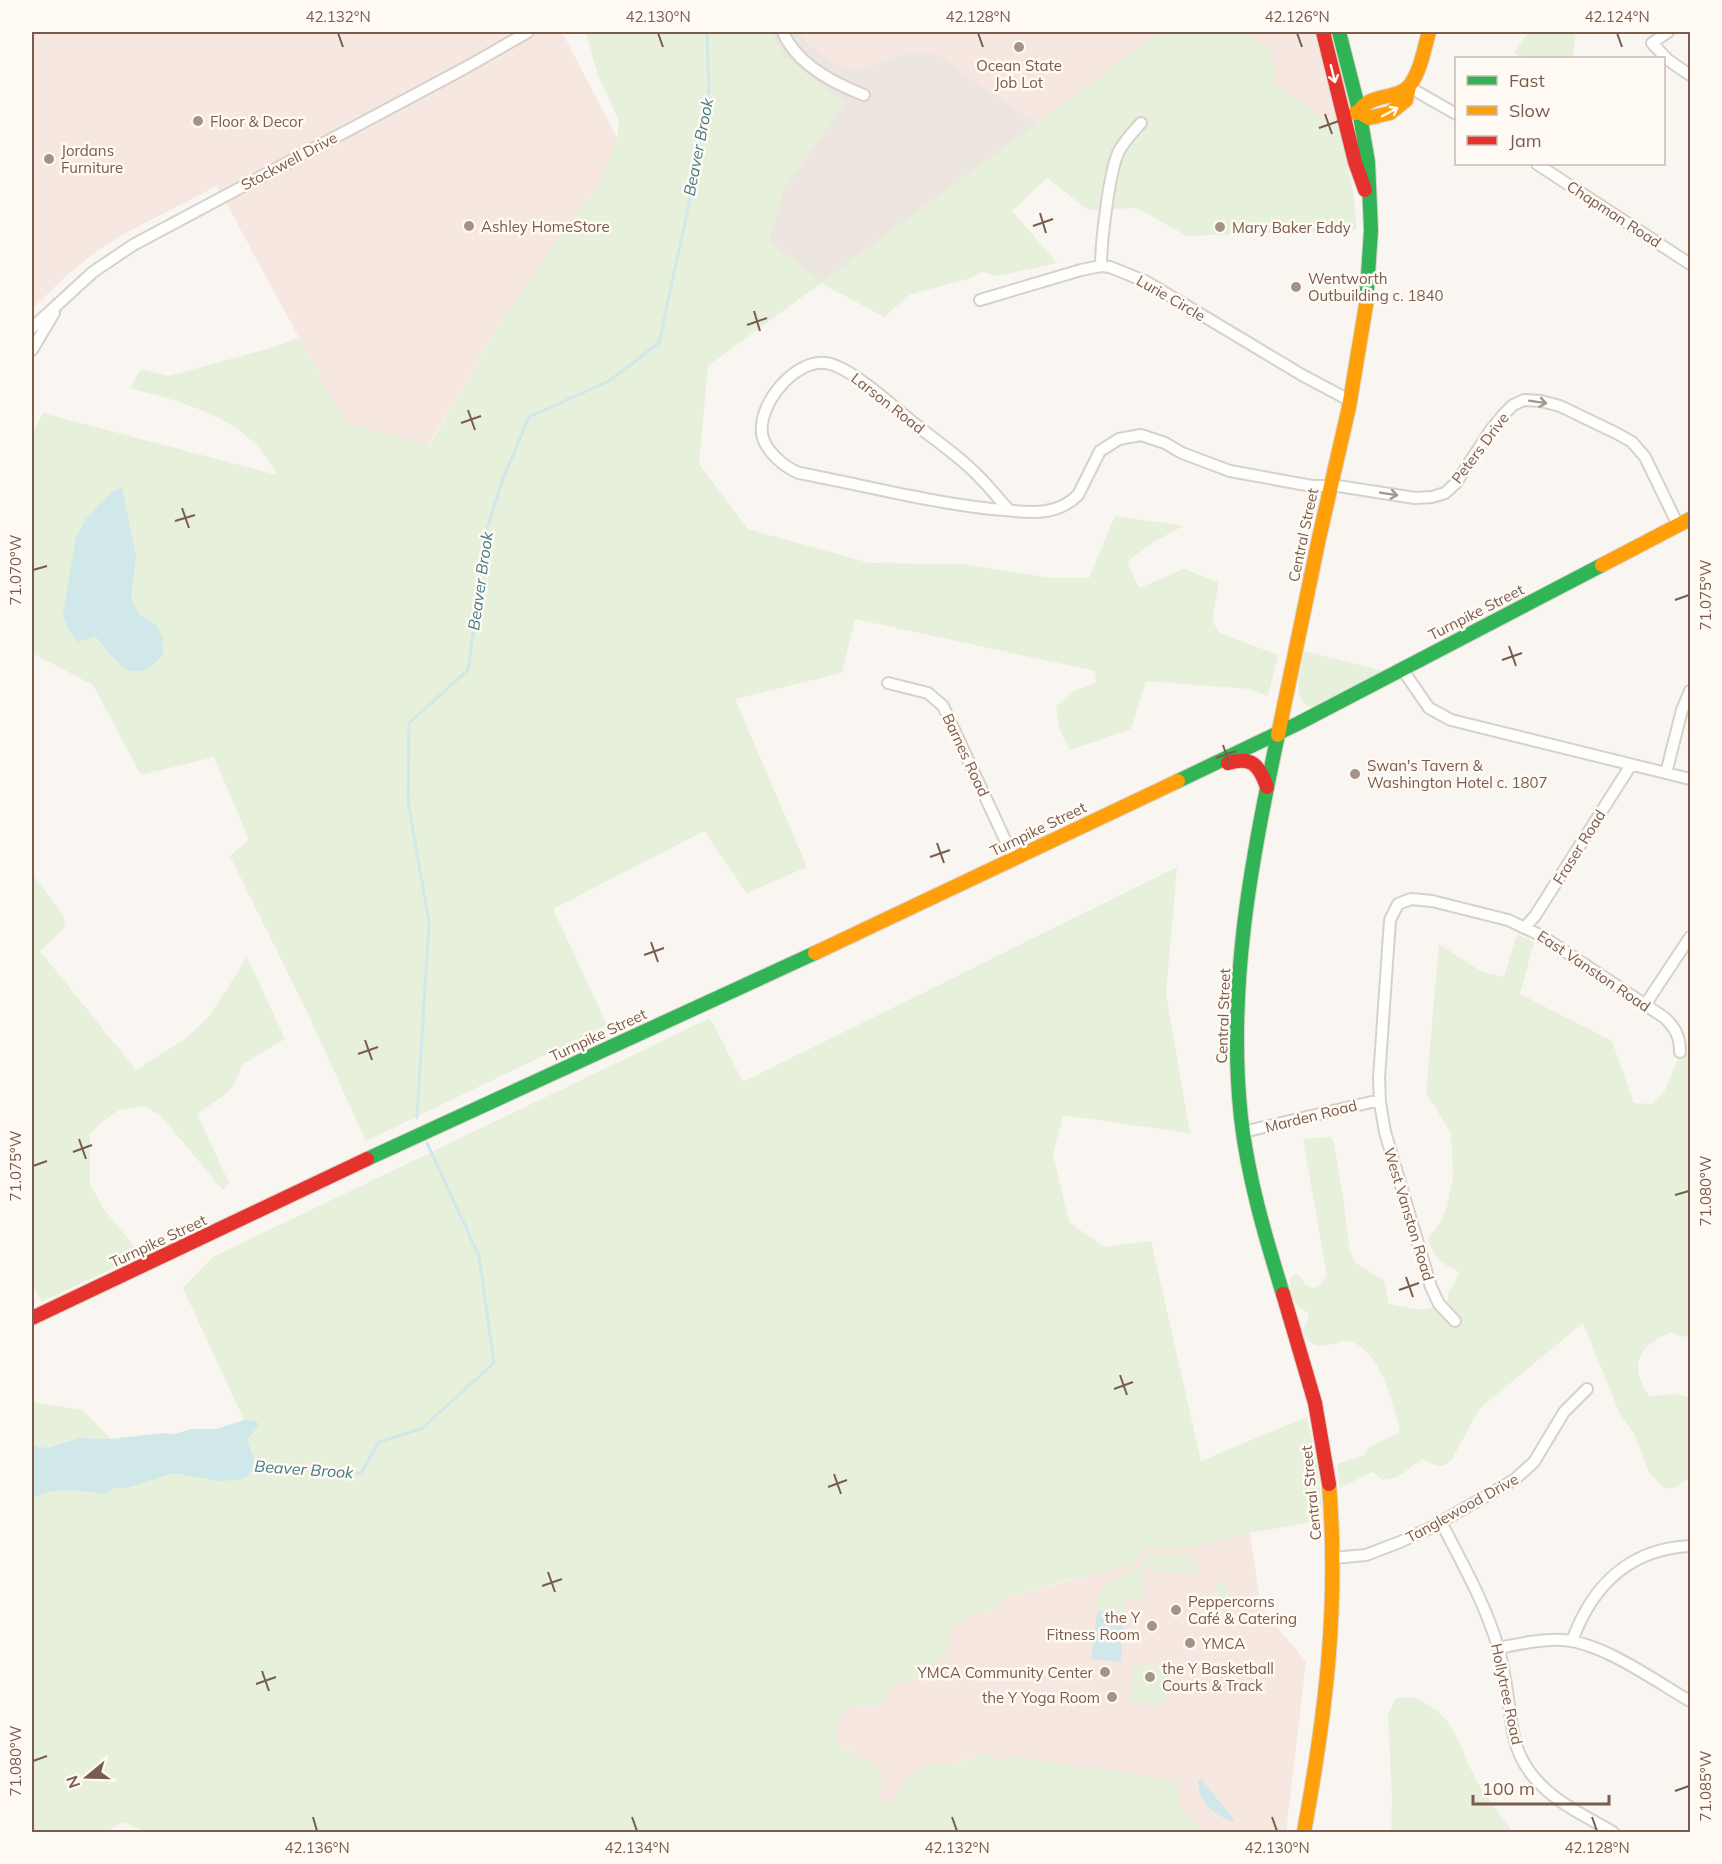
<svg xmlns="http://www.w3.org/2000/svg" width="1722" height="1864" font-family="Mulish,sans-serif">
  <style>
    .commercial { fill: #f6e8e1 }
    .industrial { fill: #ede5e0 }
    .green { fill: #e7f0db }
    .water { fill: #d0e8ea }
    .lines { fill: none; stroke-linecap: round; stroke-linejoin: round }
    .stream { stroke: #d0e8ea; stroke-width: 3 }
    .street-casing { stroke: #d7d1cb; stroke-width: 14 }
    .fast-casing { stroke: #d9d2cb; stroke-width: 16 }
    .slow-casing { stroke: #d9d2cb; stroke-width: 16 }
    .jam-casing { stroke: #d9d2cb; stroke-width: 16 }
    .street { stroke: #fefefd; stroke-width: 10 }
    .fast { stroke: #30b455; stroke-width: 14 }
    .slow { stroke: #ff9f0a; stroke-width: 14 }
    .jam { stroke: #e5322d; stroke-width: 14 }
    .oneway { stroke: #fffaf3 }
    .oneway2 { stroke: #a8958b }
    .ticks { fill: none; stroke: #7a5c4d; stroke-width: 2 }
    .poi-dot { fill: #a69286; stroke: #fffaf3; stroke-width: 2 }
    .labels { text-anchor: middle; dominant-baseline: central; stroke-width: 5; stroke-linejoin: round; paint-order: stroke }
    .poi-label { font-size: 15px; fill: #7a5c4d; stroke: #fffaf3; text-anchor: start }
    .street-label { font-size: 15px; fill: #7a5c4d; stroke: #fffaf3 }
    .water-label { font-size: 16px; font-style: italic; fill: #437c86; stroke: #fffaf3 }
    .neatline { fill: none; stroke: #7a5c4d; stroke-width: 2 }
    .ticks-label { font-size: 15px; text-anchor: middle; fill: #7a5c4d }
  </style>
  <rect width="100%" height="100%" fill="#f9f5f0"/>
  <path class="commercial" d="M 32,32 L 562,32 L 618,140 L 601,179 L 505,315 L 428,446 L 345,423 L 217,186 L 127,232 L 97,251 L 69,273 L 32,309 Z
    M 798,32 L 1161,32 L 1037,124 L 936,53 L 907,52 L 862,69 L 848,69 L 835,64 L 810,45 Z
    M 1198,32 L 1315,32 L 1340,130 L 1276,85 Z
    M 1250,1533 L 1261,1607 L 1306,1662 L 1286,1832 L 1204,1832 L 1192,1823 L 1181,1808 L 1177,1796 L 1177,1781 L 1014,1757 L 999,1761 L 979,1756 L 971,1757 L 949,1766 L 936,1764 L 903,1780 L 899,1793 L 892,1802 L 880,1802 L 851,1751 L 842,1746 L 836,1741 L 836,1727 L 843,1710 L 854,1705 L 860,1707 L 872,1707 L 884,1702 L 891,1685 L 917,1678 L 927,1673 L 937,1661 L 950,1636 L 951,1628 L 966,1616 L 977,1612 L 996,1611 L 999,1603 L 1004,1598 L 1130,1565 L 1135,1563 L 1144,1550 L 1149,1547 L 1191,1547 Z"/>
  <path class="industrial" d="M 767,32 L 798,32 L 810,45 L 835,64 L 848,69 L 862,69 L 907,52 L 936,53 L 1037,124 L 821,283 L 769,242 Z"/>
  <path class="green" d="M 586,32 L 772,32 L 783,55 L 845,103 L 784,189 L 769,241 L 821,282 L 1161,32 L 1251,32 L 1254,42 L 1272,46 L 1276,85 L 1340,130 L 1353,190 L 1357,230 L 1187,236 L 1137,208 L 1088,210 L 1047,178 L 1012,211 L 1057,263 L 998,276 L 982,272 L 968,279 L 911,294 L 884,317 L 821,283 L 708,366 L 699,464 L 748,529 L 869,563 L 961,564 L 1052,578 L 1089,578 L 1115,516 L 1183,526 L 1150,544 L 1127,562 L 1139,588 L 1184,569 L 1219,582 L 1212,620 L 1219,633 L 1278,655 L 1268,696 L 1250,689 L 1146,681 L 1131,729 L 1070,750 L 1059,728 L 1056,706 L 1076,690 L 1096,683 L 1095,671 L 855,619 L 842,673 L 735,699 L 807,867 L 747,893 L 704,831 L 553,909 L 607,1025 L 366,1141 L 308,1014 L 230,856 L 249,839 L 214,757 L 141,775 L 93,685 L 32,653 L 32,435 L 43,413 L 277,475 C 250,418 185,403 130,388 L 141,369 L 169,376 L 274,347 L 299,338 L 345,423 L 429,446 L 505,315 L 601,179 L 617,140 L 619,121 L 597,73 Z
    M 1528,32 L 1576,32 L 1573,55 L 1575,58 L 1524,58 L 1514,53 Z
    M 1304,651 L 1384,671 L 1317,708 C 1288,706 1301,670 1304,651 Z
    M 1177,867 L 1166,994 L 1190,1133 L 1063,1115 L 1053,1154 L 1069,1222 L 1104,1247 L 1151,1241 L 1201,1461 L 1307,1417 L 1318,1467 L 1323,1520 L 1250,1533 L 1191,1547 L 1149,1547 L 1144,1550 L 1135,1563 L 1123,1568 L 1069,1580 L 1004,1598 L 999,1603 L 995,1612 C 977,1609 965,1617 951,1628 L 950,1644 L 945,1654 L 927,1673 L 917,1678 L 891,1685 L 884,1702 C 874,1706 865,1709 854,1705 L 844,1710 L 836,1727 L 836,1740 L 842,1746 L 884,1772 C 883,1782 875,1792 880,1802 L 892,1802 L 899,1793 L 903,1780 L 923,1767 L 936,1764 L 949,1766 L 986,1752 L 999,1760 L 1014,1757 L 1178,1781 C 1173,1804 1188,1819 1204,1832 L 146,1832 L 123,1822 L 106,1832 L 32,1832 L 32,1499 C 52,1485 83,1492 106,1494 L 112,1489 L 131,1487 L 174,1473 L 217,1481 L 255,1461 L 247,1439 L 256,1421 L 244,1420 L 183,1288 L 213,1257 L 710,1018 L 743,1082 Z
    M 32,874 L 63,915 L 65,927 L 40,951 L 136,1070 L 187,1038 L 211,1014 L 247,957 L 285,1039 L 242,1065 C 234,1095 219,1097 197,1114 L 229,1183 L 223,1190 L 161,1116 L 144,1106 L 119,1110 L 100,1123 L 90,1135 L 90,1184 L 103,1208 L 141,1255 L 41,1302 L 32,1284 Z
    M 1517,934 L 1534,942 L 1520,994 L 1612,1041 L 1634,1103 L 1653,1104 L 1664,1092 L 1679,1057 L 1690,1050 L 1690,1337 L 1679,1336 L 1671,1332 C 1640,1345 1626,1366 1650,1396 L 1677,1394 L 1690,1397 L 1690,1477 L 1676,1487 L 1667,1489 L 1660,1485 L 1648,1470 L 1635,1435 L 1620,1414 L 1583,1323 L 1479,1409 L 1452,1459 C 1442,1471 1435,1465 1423,1459 C 1406,1468 1404,1478 1383,1480 L 1372,1472 L 1340,1488 L 1337,1464 L 1366,1455 L 1366,1451 C 1375,1440 1391,1441 1400,1430 C 1391,1400 1382,1350 1347,1340 C 1328,1345 1314,1353 1303,1332 L 1309,1314 C 1292,1301 1290,1300 1290,1278 L 1297,1273 L 1306,1285 L 1314,1288 L 1321,1284 L 1327,1276 L 1303,1139 L 1331,1137 L 1334,1144 L 1343,1197 L 1349,1247 L 1352,1256 L 1357,1264 L 1384,1281 L 1389,1304 C 1411,1309 1430,1315 1449,1298 L 1448,1295 C 1451,1286 1457,1281 1459,1272 C 1440,1262 1435,1259 1428,1239 L 1440,1223 L 1447,1207 L 1453,1177 L 1451,1133 L 1426,1093 L 1439,944 L 1482,972 L 1504,977 Z
    M 32,1402 L 83,1410 L 111,1439 L 79,1438 L 47,1448 L 32,1445 Z
    M 1152,1554 L 1194,1557 L 1197,1574 L 1144,1570 L 1143,1574 L 1145,1574 L 1143,1600 L 1126,1597 L 1124,1614 L 1097,1611 C 1099,1575 1109,1584 1135,1570 C 1143,1566 1143,1557 1152,1554 Z
    M 1216,1579 C 1230,1586 1233,1597 1223,1609 L 1212,1612 Z
    M 1134,1664 L 1169,1668 L 1164,1706 L 1130,1701 Z
    M 1412,1697 C 1459,1716 1456,1744 1478,1783 C 1488,1800 1501,1816 1513,1832 L 1391,1832 L 1392,1800 L 1388,1715 L 1396,1698 Z"/>
  <path class="water" d="M 122,488 L 136,556 L 131,600 L 140,615 L 156,625 L 162,636 L 163,655 C 158,659 153,665 148,668 C 124,681 109,651 95,636 L 78,642 L 68,629 L 63,613 L 76,537 L 86,519 L 113,491 Z
    M 244,1420 L 256,1421 L 259,1425 L 247,1440 L 255,1461 L 254,1469 L 248,1476 L 239,1480 L 217,1481 L 174,1473 L 131,1487 L 112,1489 L 106,1494 C 83,1492 52,1485 32,1499 L 32,1445 L 47,1448 L 79,1438 L 111,1439 L 164,1433 L 175,1434 L 192,1429 L 216,1429 Z
    M 1097,1611 L 1124,1614 L 1121,1662 L 1091,1659 Z
    M 1201,1779 L 1234,1819 L 1234,1821 C 1215,1818 1197,1800 1198,1780 Z"/>
  <g class="lines">
    <path class="stream" d="M 417,1118 L 429,922 L 408,802 L 409,723 L 468,670 L 487,528 L 504,476 L 529,417 L 609,381 L 659,343 L 689,203 L 709,91 L 707,32
      M 252,1465 L 361,1473 L 379,1442 L 421,1429 L 494,1363 L 479,1256 L 427,1143"/>
    <g class="street-casing">
      <path id="street" d="M 783,32 C 796,64 833,83 864,95
        M 1668,32 L 1652,43 L 1668,60 L 1690,75
        M 1409,87 L 1456,114
        M 1537,164 L 1690,264
        M 1101,266 C 1101,242 1109,174 1118,153 C 1123,142 1132,133 1141,123
        M 980,300 L 1081,270 L 1101,266 L 1110,267 L 1147,282 L 1302,375 L 1349,400
        M 32,328 L 93,272 L 133,245 L 465,68 L 528,32
        M 32,350 L 54,313
        M 1009,510 C 996,496 984,480 969,467 C 953,452 935,440 919,427 C 898,411 850,365 825,363 C 794,360 758,404 762,434 C 765,451 784,467 799,473 C 863,485 927,502 992,509 C 1009,510 1029,514 1046,511 C 1059,509 1069,504 1078,495 L 1100,451 L 1119,439 L 1141,435 L 1165,443 L 1182,453 L 1230,471 L 1312,486 L 1338,486 L 1415,498 L 1432,497 L 1445,493 L 1456,483 L 1490,431 L 1504,414 L 1513,405 L 1524,400 L 1541,401 L 1560,406 L 1616,433 L 1632,442 L 1645,457 L 1678,525
        M 1402,669 L 1429,708 L 1451,720 L 1690,779
        M 888,683 L 928,693 L 943,706 L 1014,859
        M 1666,773 L 1682,710 L 1690,691
        M 1525,927 L 1535,916 L 1631,765
        M 1645,1005 L 1690,937
        M 1243,1132 L 1380,1100
        M 1455,1321 L 1439,1304 L 1431,1287 L 1385,1132 L 1380,1103 L 1379,1078 L 1390,920 L 1398,904 L 1411,899 L 1432,901 L 1508,920 L 1542,936 L 1665,1018 C 1676,1029 1680,1037 1680,1052
        M 1441,1522 C 1462,1563 1485,1603 1498,1647 C 1507,1677 1508,1707 1514,1737 C 1525,1788 1572,1809 1613,1832
        M 1333,1558 L 1366,1555 L 1400,1542 L 1430,1528 L 1514,1480 L 1534,1462 L 1564,1412 L 1587,1389
        M 1572,1641 C 1592,1586 1629,1549 1690,1546
        M 1498,1648 C 1519,1644 1541,1639 1562,1640 C 1602,1642 1655,1681 1690,1701"/>
    </g>
    <g class="fast-casing">
      <path id="fast" d="M 1339,32 L 1359,110 L 1368,162 L 1371,230 L 1366,305
        M 1278,735 C 1251,860 1227,989 1241,1118 C 1248,1178 1265,1236 1283,1294
        M 1178,781 L 1299,723 L 1602,565
        M 367,1159 L 815,953"/>
    </g>
    <g class="slow-casing">
      <path id="slow" d="M 1359,112 L 1369,118 L 1390,113 L 1406,100 L 1409,87
        M 1355,113 L 1359,112 C 1369,92 1398,101 1410,85 C 1421,70 1424,49 1429,32
        M 1602,565 L 1690,519
        M 1278,735 L 1319,538 L 1349,407 L 1366,305
        M 815,953 L 1178,781
        M 1304,1832 C 1326,1712 1339,1606 1329,1484"/>
    </g>
    <g class="jam-casing">
      <path id="jam" d="M 1323,32 L 1355,162 L 1365,190
        M 1228,763 C 1252,756 1259,765 1267,787
        M 1283,1294 L 1315,1403 L 1329,1484
        M 32,1318 L 367,1159"/>
    </g>
    <use href="#street" class="street"/>
    <use href="#fast" class="fast"/>
    <use href="#slow" class="slow"/>
    <use href="#jam" class="jam"/>
  </g>
  <defs><path id="oneway-shaft" d="M-6 0H5M1.5-3L5.5 0L1.5 3" fill="none" stroke-width="1.6" stroke-linecap="round" stroke-linejoin="round" transform="scale(1.5)"/></defs>
  <g class="oneway">
    <use href="#oneway-shaft" transform="translate(1333 74) rotate(76)"/>
    <use href="#oneway-shaft" transform="translate(1390 112) rotate(-28)"/>
  </g>
  <g class="oneway2">
    <use href="#oneway-shaft" transform="translate(1538 402) rotate(9)"/>
    <use href="#oneway-shaft" transform="translate(1389 494) rotate(9)"/>
  </g>
  <path class="ticks" d="M 338,33 L 343,47M 658,33 L 663,47M 978,33 L 983,47M 1297,33 L 1302,47M 1617,33 L 1622,47M 1325,114 L 1332,134M 1319,128 L 1339,121M 1040,213 L 1046,233M 1033,226 L 1053,219M 754,311 L 760,331M 747,325 L 767,318M 468,410 L 475,430M 461,423 L 481,416M 182,508 L 189,528M 175,521 L 195,515M 33,570 L 47,566M 1675,600 L 1689,595M 1509,646 L 1516,666M 1502,660 L 1522,653M 1223,745 L 1230,765M 1216,758 L 1236,751M 937,843 L 944,863M 930,857 L 950,850M 651,942 L 658,962M 644,955 L 664,948M 365,1040 L 372,1060M 358,1054 L 378,1047M 79,1139 L 86,1159M 73,1152 L 92,1145M 33,1166 L 47,1161M 1675,1195 L 1689,1191M 1406,1277 L 1413,1297M 1399,1290 L 1419,1283M 1120,1375 L 1127,1395M 1114,1389 L 1133,1382M 834,1474 L 841,1494M 828,1487 L 847,1480M 548,1572 L 555,1592M 542,1586 L 562,1579M 262,1671 L 269,1691M 256,1684 L 276,1677M 33,1761 L 47,1756M 1675,1791 L 1689,1786M 313,1817 L 317,1831M 632,1817 L 637,1831M 952,1817 L 957,1831M 1272,1817 L 1277,1831M 1592,1817 L 1597,1831"/>
  <g class="poi-dot">
    <circle cx="1019" cy="47" r="6"/>
    <circle cx="198" cy="121" r="6"/>
    <circle cx="49" cy="159" r="6"/>
    <circle cx="469" cy="226" r="6"/>
    <circle cx="1220" cy="227" r="6"/>
    <circle cx="1296" cy="287" r="6"/>
    <circle cx="1355" cy="774" r="6"/>
    <circle cx="1176" cy="1610" r="6"/>
    <circle cx="1152" cy="1626" r="6"/>
    <circle cx="1190" cy="1643" r="6"/>
    <circle cx="1105" cy="1672" r="6"/>
    <circle cx="1150" cy="1677" r="6"/>
    <circle cx="1112" cy="1697" r="6"/>
  </g>
  <g class="labels">
    <g class="poi-label">
      <text x="1019" y="65" text-anchor="middle">Ocean State<tspan x="1019" dy="17">Job Lot</tspan></text>
      <text x="210" y="121">Floor &amp; Decor</text>
      <text x="61" y="150">Jordans<tspan x="61" dy="17">Furniture</tspan></text>
      <text x="481" y="226">Ashley HomeStore</text>
      <text x="1232" y="227">Mary Baker Eddy</text>
      <text x="1308" y="278">Wentworth<tspan x="1308" dy="17">Outbuilding c. 1840</tspan></text>
      <text x="1367" y="765">Swan's Tavern &amp;<tspan x="1367" dy="17">Washington Hotel c. 1807</tspan></text>
      <text x="1188" y="1601">Peppercorns<tspan x="1188" dy="17">Café &amp; Catering</tspan></text>
      <text x="1140" y="1617" text-anchor="end">the Y<tspan x="1140" dy="17">Fitness Room</tspan></text>
      <text x="1202" y="1643">YMCA</text>
      <text x="1162" y="1668">the Y Basketball<tspan x="1162" dy="17">Courts &amp; Track</tspan></text>
      <text x="1093" y="1672" text-anchor="end">YMCA Community Center</text>
      <text x="1100" y="1697" text-anchor="end">the Y Yoga Room</text>
    </g>
    <g class="street-label">
      <text transform="translate(289 161) rotate(-28)">Stockwell Drive</text>
      <text transform="translate(1614 214) rotate(33)">Chapman Road</text>
      <text transform="translate(1171 298) rotate(30)">Lurie Circle</text>
      <text transform="translate(888 403) rotate(38)">Larson Road</text>
      <text transform="translate(1480 448) rotate(-53)">Peters Drive</text>
      <text transform="translate(1303 535) rotate(-78)">Central Street</text>
      <text transform="translate(1476 612) rotate(-27)">Turnpike Street</text>
      <text transform="translate(966 755) rotate(65)">Barnes Road</text>
      <text transform="translate(1038 829) rotate(-26)">Turnpike Street</text>
      <text transform="translate(1579 847) rotate(-58)">Fraser Road</text>
      <text transform="translate(1594 971) rotate(34)">East Vanston Road</text>
      <text transform="translate(1223 1016) rotate(-88)">Central Street</text>
      <text transform="translate(598 1035) rotate(-25)">Turnpike Street</text>
      <text transform="translate(1311 1116) rotate(-14)">Marden Road</text>
      <text transform="translate(1409 1214) rotate(73)">West Vanston Road</text>
      <text transform="translate(158 1241) rotate(-25)">Turnpike Street</text>
      <text transform="translate(1311 1493) rotate(-96)">Central Street</text>
      <text transform="translate(1462 1508) rotate(-29)">Tanglewood Drive</text>
      <text transform="translate(1507 1694) rotate(78)">Hollytree Road</text>
    </g>
    <g class="water-label">
      <text transform="translate(698 147) rotate(-79)">Beaver Brook</text>
      <text transform="translate(480 581) rotate(-82)">Beaver Brook</text>
      <text transform="translate(304 1469) rotate(4)">Beaver Brook</text>
    </g>
  </g>
  <rect width="1722" height="1864" fill="none" stroke="#fffaf3" stroke-width="66"/>
  <rect x="1455" y="57" width="210" height="108" fill="#fffaf3" stroke="#cabbb1" stroke-width="1.5"/>
  <rect x="1467" y="76" width="30" height="9" fill="#30b455" stroke="#cabbb1" stroke-width="1.5"/>
  <text x="1509" y="87" font-size="18" fill="#7a5c4d">Fast</text>
  <rect x="1467" y="106" width="30" height="9" fill="#ff9f0a" stroke="#cabbb1" stroke-width="1.5"/>
  <text x="1509" y="117" font-size="18" fill="#7a5c4d">Slow</text>
  <rect x="1467" y="136" width="30" height="9" fill="#e5322d" stroke="#cabbb1" stroke-width="1.5"/>
  <text x="1509" y="147" font-size="18" fill="#7a5c4d">Jam</text>
  <g transform="translate(87 1777) rotate(251)" stroke="#fffaf3" stroke-width="4.5" paint-order="stroke">
  <path d="M0-4.5L10 22L0 15L-10 22Z" fill="#7a5c4d"/>
  <text y="-9" font-size="16" font-weight="bold" text-anchor="middle" fill="#7a5c4d">N</text>
  </g>
  <path d="M1473 1795v9h136v-9" fill="none" stroke="#7a5c4d" stroke-width="3"/>
  <text x="1482" y="1795" font-size="18" fill="#7a5c4d" stroke="#fffaf3" stroke-width="4.5" paint-order="stroke">100 m</text>
  <rect x="33" y="33" width="1656" height="1798" class="neatline"/>
  <g class="ticks-label">
    <text x="338" y="22">42.132°N</text>
    <text x="658" y="22">42.130°N</text>
    <text x="978" y="22">42.128°N</text>
    <text x="1297" y="22">42.126°N</text>
    <text x="1617" y="22">42.124°N</text>
    <text transform="translate(16 570) rotate(-90)" y="5">71.070°W</text>
    <text transform="translate(1706 595) rotate(-90)" y="5">71.075°W</text>
    <text transform="translate(16 1166) rotate(-90)" y="5">71.075°W</text>
    <text transform="translate(1706 1191) rotate(-90)" y="5">71.080°W</text>
    <text transform="translate(16 1761) rotate(-90)" y="5">71.080°W</text>
    <text transform="translate(1706 1786) rotate(-90)" y="5">71.085°W</text>
    <text x="317" y="1853">42.136°N</text>
    <text x="637" y="1853">42.134°N</text>
    <text x="957" y="1853">42.132°N</text>
    <text x="1277" y="1853">42.130°N</text>
    <text x="1597" y="1853">42.128°N</text>
  </g>
</svg>
